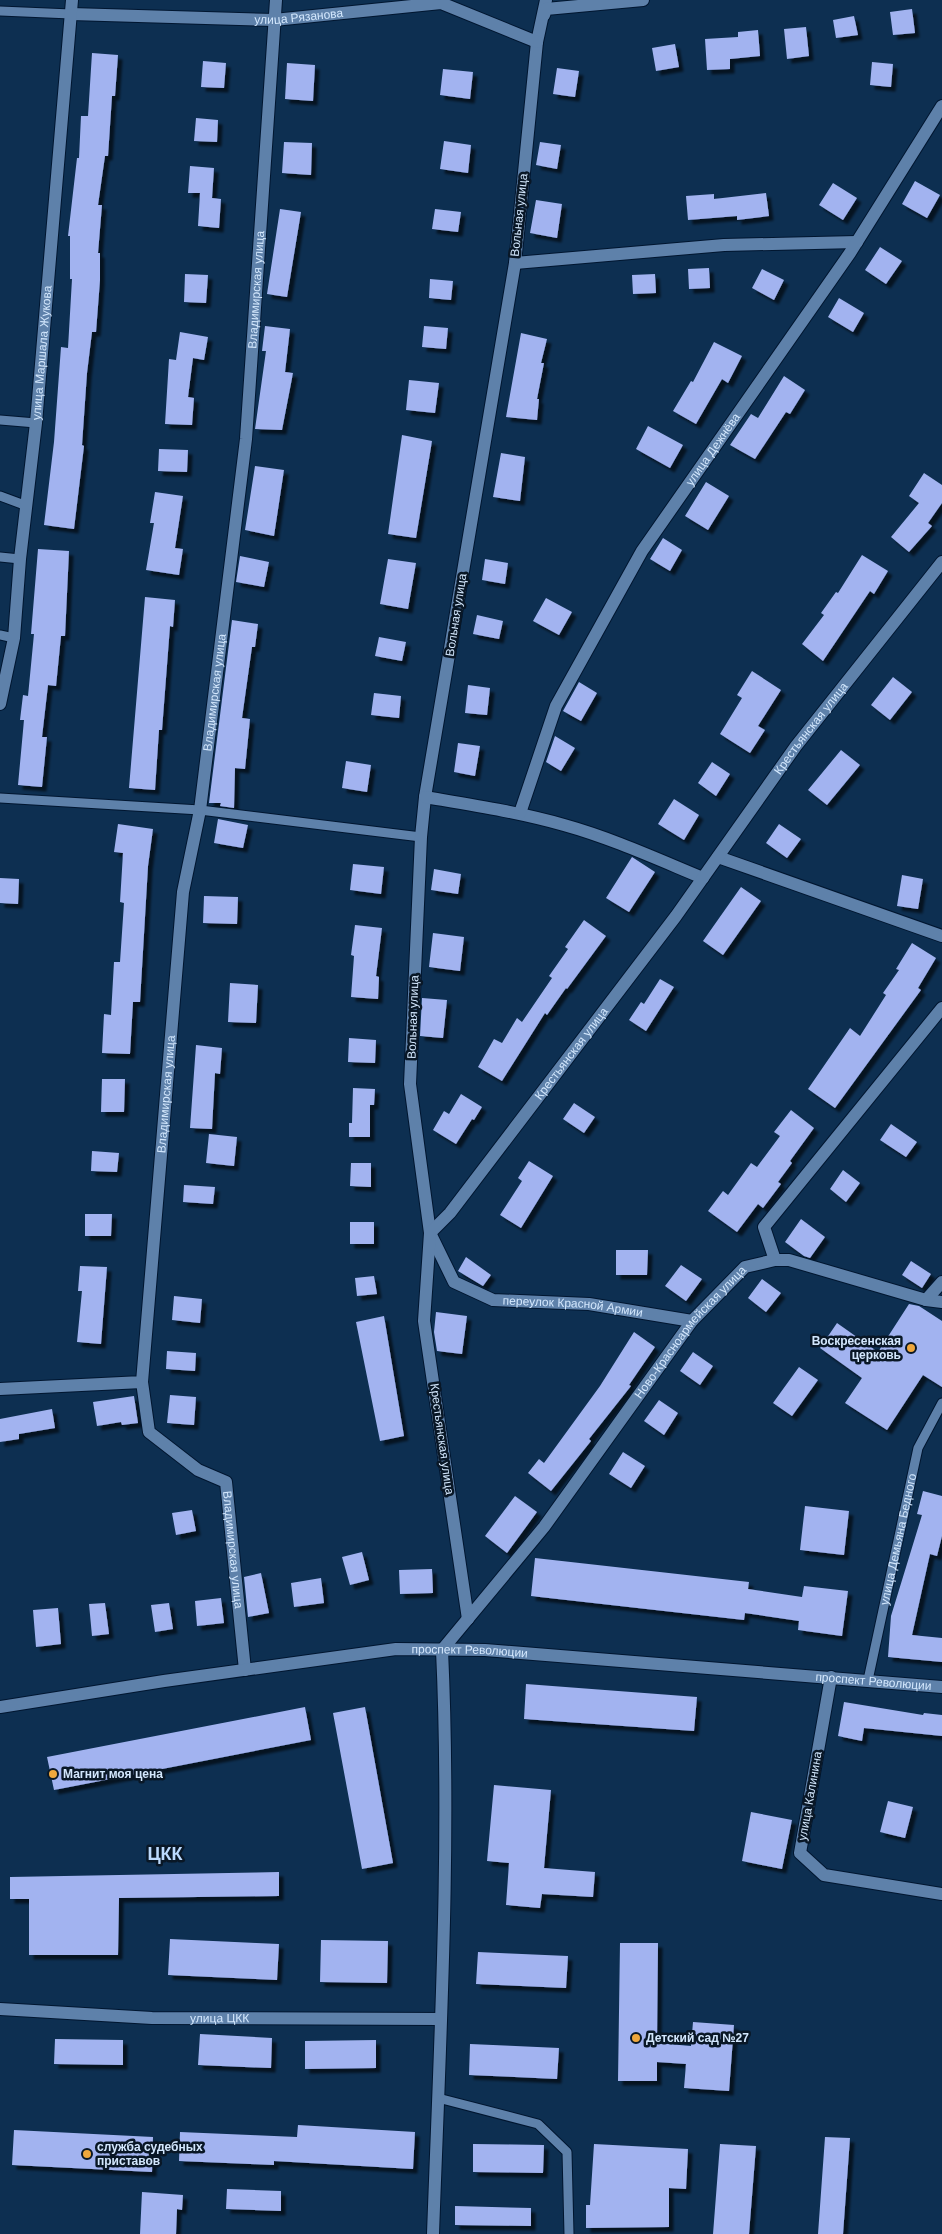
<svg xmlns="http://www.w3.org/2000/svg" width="942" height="2234" font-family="Arial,sans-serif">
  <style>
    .building { fill: #a2b3f0; filter: url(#shadow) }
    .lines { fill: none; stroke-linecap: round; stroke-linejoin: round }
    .service-casing { stroke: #011630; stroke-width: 11 }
    .minor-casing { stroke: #011630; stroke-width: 14 }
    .tertiary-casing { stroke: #011630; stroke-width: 14 }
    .service { stroke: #5e81aa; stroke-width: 9 }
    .minor { stroke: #5e81aa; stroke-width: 12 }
    .tertiary { stroke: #5e81aa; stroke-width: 12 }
    .poi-dot { fill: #efa73d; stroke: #091726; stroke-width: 2 }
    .labels { text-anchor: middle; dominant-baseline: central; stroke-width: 5; stroke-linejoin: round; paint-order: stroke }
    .street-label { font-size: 12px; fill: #d3e7fd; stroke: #091726 }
    .poi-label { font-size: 12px; font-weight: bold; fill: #d3e7fd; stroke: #091726; text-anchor: start }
    .district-label { font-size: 18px; font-weight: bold; fill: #bcdafe; stroke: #091726 }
  </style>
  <defs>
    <filter id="shadow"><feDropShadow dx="4.5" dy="4.5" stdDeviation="1" flood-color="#0009"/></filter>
  </defs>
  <rect width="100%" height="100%" fill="#0d2f51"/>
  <path class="building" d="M 912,9 L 915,33 L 893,35 L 890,12 Z
    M 854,16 L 858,35 L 836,38 L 833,20 Z
    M 806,27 L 809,56 L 787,59 L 784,29 Z
    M 758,30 L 760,56 L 730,59 L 730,69 L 707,70 L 705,39 L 738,37 L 738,32 Z
    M 675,44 L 679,67 L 656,71 L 652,48 Z
    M 92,53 L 118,55 L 115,96 L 112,96 L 108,156 L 105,156 L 98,205 L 102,205 L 98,253 L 100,253 L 100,280 L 96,332 L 92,332 L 87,373 L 82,445 L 84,446 L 74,529 L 44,525 L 54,442 L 61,347 L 68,348 L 72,279 L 70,279 L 70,236 L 68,236 L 77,158 L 79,158 L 81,116 L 88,116 Z
    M 203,61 L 226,63 L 224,88 L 201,87 Z
    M 872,62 L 893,64 L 891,87 L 870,85 Z
    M 287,63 L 315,65 L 313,101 L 285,99 Z
    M 557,68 L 579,71 L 575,97 L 553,94 Z
    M 443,69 L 473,72 L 470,99 L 440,95 Z
    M 196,118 L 218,120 L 217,142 L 194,141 Z
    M 444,141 L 471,145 L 468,173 L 440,169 Z
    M 284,142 L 312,143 L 311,175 L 282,173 Z
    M 540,142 L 561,145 L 557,169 L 536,165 Z
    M 190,166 L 214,168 L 212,198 L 221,199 L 219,228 L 198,226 L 200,193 L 188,193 Z
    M 915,181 L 940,195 L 927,218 L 902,204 Z
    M 833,183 L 857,198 L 843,220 L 819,205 Z
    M 766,193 L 769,216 L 737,220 L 737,216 L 688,220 L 686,196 L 714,194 L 714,199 Z
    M 536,200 L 562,204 L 557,238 L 530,233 Z
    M 280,209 L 301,212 L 287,297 L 267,294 Z
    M 435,209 L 461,212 L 458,232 L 432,229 Z
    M 880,247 L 902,261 L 886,284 L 865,270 Z
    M 709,268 L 710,288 L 689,289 L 688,269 Z
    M 762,269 L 784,280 L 774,300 L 752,288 Z
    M 185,274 L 208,275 L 206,303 L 184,302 Z
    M 655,274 L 656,293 L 633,294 L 632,275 Z
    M 430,279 L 453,281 L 451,300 L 429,298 Z
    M 839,298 L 864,313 L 853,332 L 828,317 Z
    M 265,326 L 290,329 L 285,372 L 293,373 L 282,430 L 255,429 L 266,351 L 262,351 Z
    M 424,326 L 448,328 L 446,349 L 422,347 Z
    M 180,332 L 208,337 L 204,360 L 193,358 L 188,397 L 194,398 L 192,425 L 165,424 L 169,359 L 176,360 Z
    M 521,333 L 547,339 L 541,363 L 544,363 L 537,399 L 539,399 L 537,420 L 506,417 Z
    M 714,342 L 742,356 L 728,383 L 722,379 L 696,424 L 673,411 L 691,381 L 693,382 Z
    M 784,376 L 805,390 L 790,414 L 786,412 L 755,459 L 730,445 L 751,414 L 758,418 Z
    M 409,380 L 439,383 L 435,413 L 406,410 Z
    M 648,426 L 683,445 L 670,468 L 636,449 Z
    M 402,435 L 432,441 L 416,538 L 388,534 Z
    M 159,449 L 188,450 L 187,472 L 158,471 Z
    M 501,453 L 525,457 L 520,501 L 493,497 Z
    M 255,466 L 284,470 L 274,536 L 245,530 Z
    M 924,473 L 942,485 L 942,503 L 928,523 L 932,526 L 909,552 L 891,537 L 919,503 L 909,496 Z
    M 706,482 L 729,496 L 708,530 L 685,516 Z
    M 155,492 L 183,496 L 175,548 L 183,549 L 179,575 L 146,570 L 154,523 L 150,523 Z
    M 663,538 L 682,550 L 670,571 L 650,559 Z
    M 38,549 L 69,551 L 65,636 L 61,636 L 56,686 L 48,685 L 42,737 L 47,737 L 42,787 L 18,785 L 24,720 L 20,720 L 23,695 L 28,696 L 34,634 L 31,634 Z
    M 862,555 L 888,571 L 874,594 L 870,591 L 823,661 L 802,644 L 824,615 L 821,613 L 836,592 L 838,593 Z
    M 240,556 L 269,562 L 264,587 L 236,582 Z
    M 388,559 L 416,563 L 408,609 L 380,604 Z
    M 485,559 L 508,563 L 505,584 L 482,580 Z
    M 145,597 L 175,600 L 173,627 L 170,626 L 162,730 L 159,730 L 155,790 L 129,788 Z
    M 546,598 L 572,612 L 559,635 L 533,621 Z
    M 477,615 L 503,621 L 499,639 L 473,634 Z
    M 232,620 L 258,624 L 255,647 L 252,647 L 242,718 L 250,719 L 245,769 L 235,768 L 234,808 L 220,806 L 221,803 L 209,803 Z
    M 379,637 L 406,642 L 402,661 L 375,656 Z
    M 752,671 L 781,690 L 758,726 L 765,730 L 750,753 L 720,734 L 742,698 L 737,695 Z
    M 893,677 L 912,692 L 890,720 L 871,705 Z
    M 579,682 L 597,693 L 581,721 L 563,711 Z
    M 468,685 L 490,688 L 487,715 L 465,713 Z
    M 374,693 L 401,696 L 399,718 L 371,715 Z
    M 555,736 L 575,748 L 561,771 L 546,762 Z
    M 458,743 L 480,746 L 475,776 L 454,772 Z
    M 841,750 L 860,765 L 827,805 L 808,790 Z
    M 346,761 L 371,765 L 367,792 L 342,788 Z
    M 712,762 L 730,774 L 716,796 L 698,783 Z
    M 674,799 L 699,815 L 684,840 L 658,824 Z
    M 218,819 L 248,825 L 243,848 L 214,843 Z
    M 118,824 L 153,829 L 148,866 L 140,1002 L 133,1002 L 130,1054 L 102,1053 L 104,1014 L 111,1015 L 114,962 L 120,962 L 124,903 L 120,902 L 123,853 L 114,852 Z
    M 779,824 L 801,839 L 787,858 L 766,843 Z
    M 632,857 L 655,872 L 629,912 L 606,898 Z
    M 353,864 L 384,867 L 381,894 L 350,890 Z
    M 434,869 L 461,874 L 458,894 L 431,890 Z
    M 902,875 L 923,879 L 918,909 L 897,906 Z
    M 0,878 L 19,879 L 18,904 L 0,903 Z
    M 741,887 L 761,901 L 723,955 L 703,941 Z
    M 204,896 L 238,897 L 237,924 L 203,923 Z
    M 584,920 L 606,936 L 567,989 L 566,988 L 547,1015 L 545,1013 L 502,1081 L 478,1067 L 494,1039 L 502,1043 L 517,1018 L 522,1022 L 552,978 L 549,976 L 568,949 L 565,947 Z
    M 355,925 L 382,928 L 376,976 L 379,977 L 378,999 L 351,997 L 354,956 L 351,955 Z
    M 433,933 L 464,937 L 460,971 L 429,967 Z
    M 912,943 L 936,958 L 918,988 L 921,990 L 835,1108 L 808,1089 L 850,1028 L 860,1036 L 886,995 L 883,993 L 899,970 L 896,969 Z
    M 660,979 L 674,987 L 646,1031 L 629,1020 L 641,1002 L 644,1004 Z
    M 230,983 L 258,985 L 256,1023 L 228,1022 Z
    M 422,998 L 447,1000 L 443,1038 L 420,1036 Z
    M 349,1038 L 376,1040 L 375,1063 L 348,1062 Z
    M 196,1045 L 222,1048 L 220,1074 L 215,1073 L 212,1129 L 190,1128 Z
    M 102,1079 L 125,1079 L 124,1112 L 101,1112 Z
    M 353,1088 L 375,1089 L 374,1105 L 370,1105 L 370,1137 L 349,1137 L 349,1123 L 352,1123 Z
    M 461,1094 L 482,1107 L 474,1120 L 472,1119 L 456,1144 L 433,1130 L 444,1111 L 449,1114 Z
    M 574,1103 L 595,1117 L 584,1133 L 563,1119 Z
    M 791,1110 L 814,1128 L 790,1161 L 792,1163 L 778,1182 L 781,1184 L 763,1208 L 758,1204 L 737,1232 L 708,1211 L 723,1191 L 728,1195 L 751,1163 L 757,1167 L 780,1136 L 774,1132 Z
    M 891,1124 L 917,1142 L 906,1157 L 880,1140 Z
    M 209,1134 L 237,1137 L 234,1166 L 206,1163 Z
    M 92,1151 L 119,1153 L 117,1172 L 91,1171 Z
    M 529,1161 L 553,1176 L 521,1228 L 500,1215 L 522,1181 L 518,1178 Z
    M 351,1163 L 371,1163 L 371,1187 L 350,1186 Z
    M 843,1170 L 860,1183 L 846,1202 L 830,1189 Z
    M 184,1185 L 215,1187 L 213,1204 L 183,1202 Z
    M 85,1214 L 112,1214 L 111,1236 L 85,1236 Z
    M 801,1219 L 825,1237 L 810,1258 L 804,1256 L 785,1242 Z
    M 350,1222 L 374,1222 L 374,1244 L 350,1244 Z
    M 616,1250 L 648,1250 L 647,1275 L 616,1275 Z
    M 466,1257 L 491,1275 L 483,1286 L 458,1271 Z
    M 911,1261 L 931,1274 L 922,1288 L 902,1275 Z
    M 681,1265 L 702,1279 L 686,1301 L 665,1286 Z
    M 80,1266 L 107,1267 L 101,1344 L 77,1342 L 82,1291 L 78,1291 Z
    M 374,1276 L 377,1294 L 357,1296 L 355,1278 Z
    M 762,1279 L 781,1293 L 766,1312 L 748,1298 Z
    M 174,1296 L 202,1299 L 200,1323 L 172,1320 Z
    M 909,1304 L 919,1306 L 942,1321 L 942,1387 L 923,1375 L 887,1430 L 845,1403 L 862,1378 L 820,1348 L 837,1323 L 878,1352 Z
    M 436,1312 L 467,1316 L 462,1354 L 437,1351 L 434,1332 Z
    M 384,1316 L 404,1436 L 380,1441 L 356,1322 Z
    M 634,1332 L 655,1347 L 629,1385 L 631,1386 L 589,1439 L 591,1441 L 551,1491 L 528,1473 L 539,1459 L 544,1463 L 600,1386 Z
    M 167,1351 L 196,1353 L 195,1371 L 166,1369 Z
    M 693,1352 L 713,1366 L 700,1385 L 680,1371 Z
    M 799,1367 L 818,1380 L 792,1416 L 773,1403 Z
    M 170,1395 L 196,1397 L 194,1425 L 167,1423 Z
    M 134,1396 L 138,1423 L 122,1425 L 121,1422 L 97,1426 L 93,1402 Z
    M 659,1400 L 678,1413 L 664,1435 L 644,1421 Z
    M 52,1409 L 55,1428 L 19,1434 L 19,1439 L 0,1442 L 0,1419 Z
    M 623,1452 L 645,1466 L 631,1488 L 609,1474 Z
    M 923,1491 L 942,1496 L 942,1536 L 937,1556 L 930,1554 L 912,1635 L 942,1638 L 942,1662 L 888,1657 L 891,1616 L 922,1515 L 917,1514 Z
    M 515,1496 L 537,1512 L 507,1553 L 485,1536 Z
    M 805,1506 L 849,1511 L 844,1555 L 800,1550 Z
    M 192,1510 L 196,1531 L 176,1535 L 172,1513 Z
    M 362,1552 L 369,1580 L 350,1585 L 342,1557 Z
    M 535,1558 L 749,1582 L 748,1589 L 802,1597 L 804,1586 L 848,1591 L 842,1636 L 798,1630 L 799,1621 L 745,1613 L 744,1620 L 531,1596 Z
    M 432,1569 L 433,1593 L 400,1594 L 399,1570 Z
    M 261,1573 L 269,1613 L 248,1617 L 244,1577 Z
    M 321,1578 L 324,1603 L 294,1607 L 291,1583 Z
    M 221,1598 L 224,1623 L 197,1626 L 195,1601 Z
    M 105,1603 L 109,1634 L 92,1636 L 89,1604 Z
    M 169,1603 L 173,1629 L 155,1632 L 151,1605 Z
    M 58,1608 L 61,1644 L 36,1647 L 33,1610 Z
    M 526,1684 L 697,1697 L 694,1731 L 524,1719 Z
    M 844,1702 L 923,1715 L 924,1713 L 942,1715 L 942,1736 L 864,1728 L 862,1741 L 838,1736 Z
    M 305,1707 L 311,1740 L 54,1790 L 47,1757 Z
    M 365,1707 L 393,1863 L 362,1869 L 333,1713 Z
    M 494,1785 L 551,1790 L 544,1868 L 595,1872 L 593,1897 L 542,1894 L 540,1908 L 506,1905 L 509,1863 L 487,1861 Z
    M 888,1801 L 913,1807 L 905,1838 L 880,1832 Z
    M 751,1812 L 792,1820 L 782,1869 L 742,1861 Z
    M 279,1872 L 279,1896 L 119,1898 L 118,1955 L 29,1955 L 29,1899 L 10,1899 L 10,1877 Z
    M 170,1939 L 279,1944 L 277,1980 L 168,1975 Z
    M 321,1940 L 388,1941 L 387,1983 L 320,1982 Z
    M 620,1943 L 658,1943 L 657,2043 L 691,2046 L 693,2022 L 734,2025 L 729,2091 L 684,2088 L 686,2064 L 657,2062 L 657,2081 L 618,2081 Z
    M 478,1952 L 568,1956 L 566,1988 L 476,1984 Z
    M 200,2034 L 272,2038 L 271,2068 L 198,2065 Z
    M 55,2039 L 123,2040 L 123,2065 L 54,2064 Z
    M 376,2040 L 376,2068 L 305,2069 L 305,2041 Z
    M 470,2044 L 559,2048 L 557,2079 L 469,2075 Z
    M 298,2125 L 415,2132 L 413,2169 L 274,2161 L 274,2165 L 179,2161 L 180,2132 L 297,2137 Z
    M 14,2130 L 153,2137 L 152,2172 L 12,2165 Z
    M 825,2137 L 850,2138 L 843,2234 L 818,2234 Z
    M 473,2144 L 544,2145 L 543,2173 L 473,2172 Z
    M 594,2144 L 688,2149 L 686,2189 L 669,2188 L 669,2227 L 586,2228 L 586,2205 L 590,2205 Z
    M 720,2144 L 756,2146 L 749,2234 L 713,2234 Z
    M 227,2189 L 281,2191 L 281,2211 L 226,2209 Z
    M 142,2192 L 183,2195 L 182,2210 L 177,2209 L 176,2234 L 140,2234 Z
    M 455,2206 L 531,2208 L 531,2226 L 455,2225 Z"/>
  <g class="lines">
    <g class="service-casing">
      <g id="service">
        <path d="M 0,11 L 71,14"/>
        <path d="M 0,420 L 36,423"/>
        <path d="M 0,496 L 27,506"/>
        <path d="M 0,557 L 20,559"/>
        <path d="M 0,635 L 14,638"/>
        <path d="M 0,798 L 200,810 L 421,837"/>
        <path id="s1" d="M 868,1680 L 918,1448 L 942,1403"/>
        <path d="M 438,2098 L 538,2124 L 567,2152 L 569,2234"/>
      </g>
    </g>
    <g class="minor-casing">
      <g id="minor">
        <path id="s2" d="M 546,0 L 537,42 L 515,263 L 425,797 L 421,837 L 410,1084 L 430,1233 L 454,1282 L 493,1300 L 589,1304 L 692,1321"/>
        <path id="s3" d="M 71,14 L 274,20 L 441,3 L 537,42"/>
        <path d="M 544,15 L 546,9 L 643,0"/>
        <path d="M 515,263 L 724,245 L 857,242"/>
        <path id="s4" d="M 0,704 L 14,638 L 20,559 L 36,423 L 72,0"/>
        <path d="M 425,797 C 472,805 518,812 564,825 C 611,838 657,859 703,878"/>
        <path id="s5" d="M 520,813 L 556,706 L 642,551 L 850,253 L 942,106"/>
        <path d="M 718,857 L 942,936"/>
        <path d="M 775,1260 L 789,1260 L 926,1300 L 942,1302"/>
        <path d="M 926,1300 L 942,1282"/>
        <path id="s6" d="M 142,1382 L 149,1432 L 198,1470 L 226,1482 L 245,1670"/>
        <path id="s7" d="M 0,1389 L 142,1382 L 183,892 L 200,810 L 246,439 L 276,0"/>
        <path id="s8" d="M 468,1619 L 424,1321 L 430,1233 L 450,1213 L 676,916 L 796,746 L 942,562"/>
        <path d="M 831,1677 L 800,1853 L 824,1875 L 942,1894"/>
        <path id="s9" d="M 0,2009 L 152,2018 L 441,2019"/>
        <path id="s10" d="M 433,2234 C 440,2039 451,1844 442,1650 L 544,1527 L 692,1321 L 745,1267 L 775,1260 L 764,1227 L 942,1008"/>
      </g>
    </g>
    <g class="tertiary-casing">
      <g id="tertiary">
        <path id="s11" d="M 0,1707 L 164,1681 L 396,1649 L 485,1650 L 942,1687"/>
      </g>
    </g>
    <use href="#service" class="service"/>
    <use href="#minor" class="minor"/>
    <use href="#tertiary" class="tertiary"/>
  </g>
  <g class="poi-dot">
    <circle cx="911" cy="1348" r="5"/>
    <circle cx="53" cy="1774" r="5"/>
    <circle cx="636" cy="2038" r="5"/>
    <circle cx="87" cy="2154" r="5"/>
  </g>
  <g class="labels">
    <g class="street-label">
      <text stroke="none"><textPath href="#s3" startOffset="228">улица Рязанова</textPath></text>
      <text transform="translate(519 215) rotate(-84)">Вольная улица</text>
      <text stroke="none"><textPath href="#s7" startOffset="1241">Владимирская улица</textPath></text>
      <text stroke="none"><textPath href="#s4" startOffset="354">улица Маршала Жукова</textPath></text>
      <text stroke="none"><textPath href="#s5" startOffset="414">улица Дежнёва</textPath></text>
      <text transform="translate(456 615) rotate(-81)">Вольная улица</text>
      <text stroke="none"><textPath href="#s7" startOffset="836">Владимирская улица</textPath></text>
      <text stroke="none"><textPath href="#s8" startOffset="1022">Крестьянская улица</textPath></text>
      <text transform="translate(413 1017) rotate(-88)">Вольная улица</text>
      <text stroke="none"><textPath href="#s8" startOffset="618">Крестьянская улица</textPath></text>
      <text stroke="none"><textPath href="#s7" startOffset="431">Владимирская улица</textPath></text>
      <text stroke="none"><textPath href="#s2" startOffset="1422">переулок Красной Армии</textPath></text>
      <text stroke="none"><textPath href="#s10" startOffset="988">Ново-Красноармейская улица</textPath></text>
      <text transform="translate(442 1439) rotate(82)">Крестьянская улица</text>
      <text stroke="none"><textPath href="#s1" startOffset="144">улица Демьяна Бедного</textPath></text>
      <text stroke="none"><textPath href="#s6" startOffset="211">Владимирская улица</textPath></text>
      <text stroke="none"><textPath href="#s11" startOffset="474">проспект Революции</textPath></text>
      <text stroke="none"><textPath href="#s11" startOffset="879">проспект Революции</textPath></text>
      <text transform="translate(810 1796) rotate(-80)">улица Калинина</text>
      <text stroke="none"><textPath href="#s9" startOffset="220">улица ЦКК</textPath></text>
    </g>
    <g class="poi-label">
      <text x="901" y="1341" text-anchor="end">Воскресенская<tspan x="901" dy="14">церковь</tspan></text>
      <text x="63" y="1774">Магнит моя цена</text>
      <text x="646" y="2038">Детский сад №27</text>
      <text x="97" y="2147">служба судебных<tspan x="97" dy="14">приставов</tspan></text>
    </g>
    <g class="district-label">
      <text x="165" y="1854">ЦКК</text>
    </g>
  </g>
</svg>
